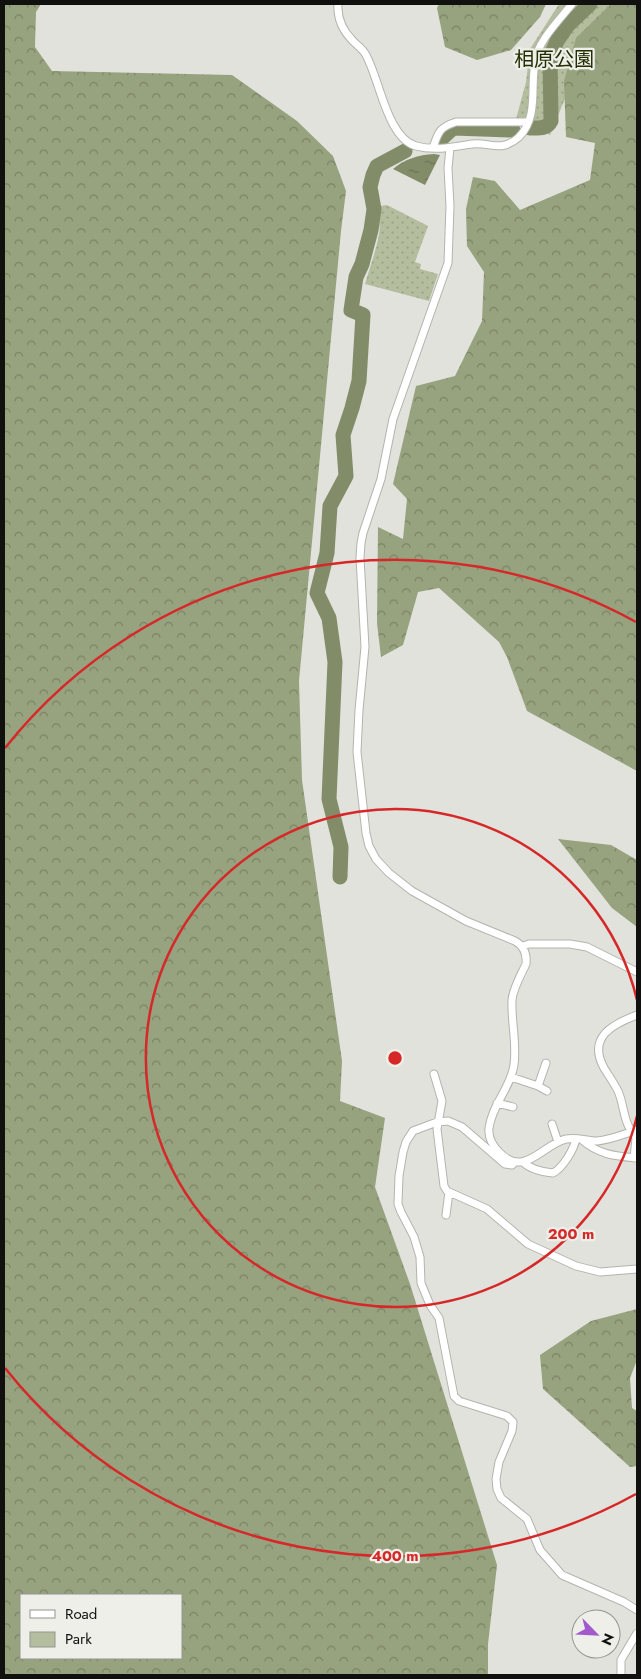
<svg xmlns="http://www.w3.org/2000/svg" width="641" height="1679" font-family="Jost,'Noto Sans JP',sans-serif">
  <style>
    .green { fill: url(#green-dots) }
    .forest { fill: url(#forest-crowns); fill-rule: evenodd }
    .water { fill: url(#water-ripples) }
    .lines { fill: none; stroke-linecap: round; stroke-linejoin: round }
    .river { stroke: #828c69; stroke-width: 15 }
    .minor-casing { stroke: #b2b5ae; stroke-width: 9 }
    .minor { stroke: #fff; stroke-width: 7 }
    .ring { fill: none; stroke: #d62828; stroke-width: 2.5 }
    .labels { text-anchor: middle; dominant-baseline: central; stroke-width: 4.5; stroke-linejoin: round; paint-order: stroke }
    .park-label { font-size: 20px; fill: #252e02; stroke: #edefe8 }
    .centre { fill: #d62828; stroke: #edefe8; stroke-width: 2.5 }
    .ring-label { font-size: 15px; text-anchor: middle; font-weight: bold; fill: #d62828; stroke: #edefe8; stroke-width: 4.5; stroke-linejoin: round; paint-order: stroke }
  </style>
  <defs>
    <pattern id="green-dots" width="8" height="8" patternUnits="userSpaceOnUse" patternTransform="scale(1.25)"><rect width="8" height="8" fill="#b4be9e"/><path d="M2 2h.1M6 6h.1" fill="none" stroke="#9aa287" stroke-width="1.8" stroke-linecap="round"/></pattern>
    <pattern id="forest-crowns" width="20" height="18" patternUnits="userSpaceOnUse" patternTransform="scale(1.25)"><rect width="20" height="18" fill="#97a27e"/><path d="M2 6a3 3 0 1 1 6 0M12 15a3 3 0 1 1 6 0" fill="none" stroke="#7a8366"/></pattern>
    <pattern id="water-ripples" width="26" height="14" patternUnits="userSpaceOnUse" patternTransform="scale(1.25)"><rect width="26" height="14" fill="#828c69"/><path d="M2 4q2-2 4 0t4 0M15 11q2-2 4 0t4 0" fill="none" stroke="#697155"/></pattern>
  </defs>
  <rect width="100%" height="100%" fill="#e0e2db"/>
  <path class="green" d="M 559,4 L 637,4 L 598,19 L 550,135 L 516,119 L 526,82 L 530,49 Z
    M 387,205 L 428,226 L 415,262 L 421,264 L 420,269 L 438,274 L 429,301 L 365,284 C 370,267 376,251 379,234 C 381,224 377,215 380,206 Z"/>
  <path class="forest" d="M 4,4 L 41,4 L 36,12 L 35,47 L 52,71 L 232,75 L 297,121 L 333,156 L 346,191 L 341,231 L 299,681 L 302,780 L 342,1061 L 340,1101 L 385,1118 L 375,1187 L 410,1284 L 497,1565 L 488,1644 L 488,1675 L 4,1675 ZM 21,1595 L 181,1595 L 181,1658 L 21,1658 Z
    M 439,4 L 546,4 L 540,17 L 511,50 L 477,60 L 445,47 L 437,8 Z
    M 611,4 L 637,4 L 637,771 L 527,711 L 507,657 L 499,642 L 439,588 L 418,592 L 403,645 L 381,657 L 377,623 L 378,527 L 403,539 L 407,499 L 393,484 L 416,386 L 455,376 L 482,321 L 484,272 L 467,246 L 466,209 L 473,177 L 495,181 L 520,210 L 590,180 L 595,143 L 566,137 L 564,81 L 576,38 Z
    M 558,839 L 611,845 L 637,860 L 637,927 L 612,908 Z
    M 637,1309 L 637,1360 L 630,1378 L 632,1408 L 637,1411 L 637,1466 L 630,1467 L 543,1389 L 540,1355 L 591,1321 Z"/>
  <path class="water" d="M 434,154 L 440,155 L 425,185 L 393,169 C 405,159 418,155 434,154 Z"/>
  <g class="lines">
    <path class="river" d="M 530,128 C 539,128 547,129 551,121 L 550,58 L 557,41 L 568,25 L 590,4
      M 439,141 L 453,128 L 513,130
      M 340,877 L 341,847 L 329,799 L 335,662 L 329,618 L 317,593 L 327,553 L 330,506 L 346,476 L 343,435 L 352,408 L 359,381 L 363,315 L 351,310 L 356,277 L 362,264 L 371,230 L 374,209 L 370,187 L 373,175 L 377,166 L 405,151"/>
    <g class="minor-casing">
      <path id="minor" d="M 338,4 C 337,18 343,31 353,41 C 358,46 363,49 366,55 C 370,63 373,71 376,80 C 383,99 393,140 416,146 C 434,151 454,147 472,144 C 491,142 501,153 519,137 C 541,115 528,80 537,53 C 544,35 560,19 572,4
        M 433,148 C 438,132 440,127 456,122 L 528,122
        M 450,148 L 448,168 L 450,206 L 448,263 L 393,419 L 381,479 L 363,533 L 361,543 L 360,558 L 365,647 L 359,710 L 357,752 L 366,833 L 369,846 L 376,859 L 389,873 L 412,891 L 466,921 L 515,941 C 524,946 527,954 526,964 C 521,975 513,988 512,1000 C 511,1021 517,1043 514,1065 C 511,1087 492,1105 489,1128 C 488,1137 493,1146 499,1152 C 524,1179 543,1144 566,1139 C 577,1137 587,1141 597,1141 C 611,1140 624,1134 637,1130
        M 523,946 L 529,944 L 570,944 L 587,947 L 637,972
        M 434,1074 L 442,1101 L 437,1129 L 444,1186 L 447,1191 L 487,1209 L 528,1244 L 576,1266 L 600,1272 L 637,1269
        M 511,1077 L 538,1086 L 547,1091
        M 538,1086 L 546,1063
        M 497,1103 L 513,1107
        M 552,1124 L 558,1142
        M 582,1140 C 599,1155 616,1156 637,1158
        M 634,1158 L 636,1138 C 634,1133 630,1130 628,1125 C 623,1114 623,1102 618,1091 C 614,1083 609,1076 604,1068 C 587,1037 613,1024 637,1015
        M 515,1162 L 512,1165 L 505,1164 L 462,1127 L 448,1121 L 437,1122 L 413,1131 L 406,1142 L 403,1152 L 399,1176 L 398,1204 L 401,1212 L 414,1237 L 420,1257 L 421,1283 L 430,1305 L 439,1318 L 454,1396 L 459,1401 L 507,1416 L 513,1422 L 512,1431 L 499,1462 L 496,1479 L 497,1489 L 501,1498 L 527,1519 L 540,1550 L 562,1575 L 624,1602 L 637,1610
        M 523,1162 C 530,1169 543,1172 553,1173 C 563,1168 574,1149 576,1139
        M 446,1215 L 449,1192
        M 621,1675 L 621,1660 L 637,1633"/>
    </g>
    <use href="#minor" class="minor"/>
  </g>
  <g class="ring">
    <path d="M637 1116A249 249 0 1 1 637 1000"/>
    <path d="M636 1494A498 498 0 0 1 5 1368M5 748A498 498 0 0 1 636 622"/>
  </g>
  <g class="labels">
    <g class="park-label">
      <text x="554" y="59">相原公園</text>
    </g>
  </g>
  <circle cx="395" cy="1058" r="8" class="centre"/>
  <g class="ring-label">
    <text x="571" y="1239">200 m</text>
    <text x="395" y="1561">400 m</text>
  </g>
  <rect width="641" height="1679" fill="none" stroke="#10100e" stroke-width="10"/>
  <rect x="20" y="1594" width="162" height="65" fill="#edefe8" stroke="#959691"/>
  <rect x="30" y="1610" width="25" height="8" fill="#ffffff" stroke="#959691"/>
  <text x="65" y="1619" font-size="15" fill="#10100e">Road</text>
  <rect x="30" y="1632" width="25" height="15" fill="#b4be9e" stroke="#959691"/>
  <text x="65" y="1644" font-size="15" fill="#10100e">Park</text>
  <g transform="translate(596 1634) rotate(114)"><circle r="24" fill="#edefe8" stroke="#959691"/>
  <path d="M0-4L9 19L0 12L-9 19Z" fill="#a259cc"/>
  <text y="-8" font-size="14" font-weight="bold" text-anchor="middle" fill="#10100e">N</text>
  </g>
</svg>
